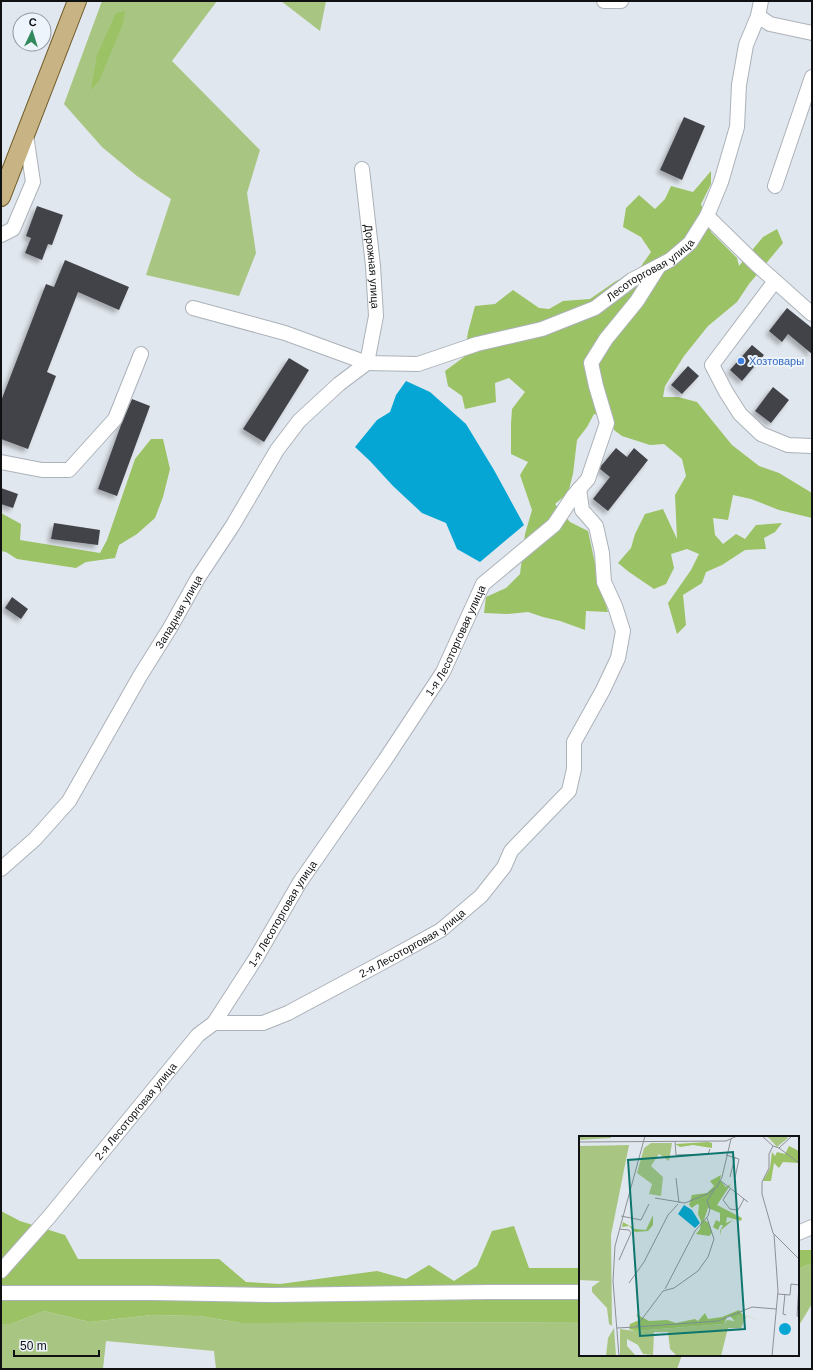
<svg xmlns="http://www.w3.org/2000/svg" width="813" height="1370" font-family="Helvetica,sans-serif">
  <style>
    .green { fill: #a8c682 }
    .forest { fill: #9bc264 }
    .water { fill: #06a6d4 }
    .building { fill: #43434a; filter: url(#shadow) }
    .lines { fill: none; stroke-linecap: round; stroke-linejoin: round }
    .minor-casing { stroke: #acb2b9; stroke-width: 16 }
    .major-casing { stroke: #6f5a27; stroke-width: 20 }
    .minor { stroke: #fff; stroke-width: 14 }
    .major { stroke: #c8b384; stroke-width: 18 }
    .shop-dot { fill: #3f7fe0; stroke: #eef4fc; stroke-width: 1.5 }
    .labels { text-anchor: middle; dominant-baseline: central; stroke-width: 4; stroke-linejoin: round; paint-order: stroke }
    .street-label { font-size: 11px; fill: #0f1113; stroke: #eef4fc }
    .shop-label { font-size: 11px; fill: #366cbe; stroke: #eef4fc; text-anchor: start }
    .inset-road { fill: none; stroke: #8d9196; stroke-width: 1 }
    .view { fill: #0f766e; fill-opacity: 0.15; stroke: #0f766e; stroke-width: 2 }
    .inset-edge { fill: none; stroke: #0f1113; stroke-width: 2 }
  </style>
  <defs>
    <filter id="shadow"><feDropShadow dx="-3.5" dy="3.5" stdDeviation="2" flood-color="#0004"/></filter>
  </defs>
  <rect width="100%" height="100%" fill="#e1e7ee"/>
  <path class="green" d="M 102,1 L 217,1 L 172,61 L 260,150 L 247,193 L 256,253 L 239,296 L 146,275 L 171,199 L 137,176 L 102,147 L 64,104 Z
    M 281,1 L 326,1 L 320,31 Z
    M 812,1263 L 812,1304 L 798,1327 L 798,1269 Z
    M 44,1311 L 90,1322 L 152,1315 L 199,1316 L 241,1323 L 580,1322 L 580,1355 L 682,1355 L 677,1369 L 216,1369 L 214,1351 L 106,1341 L 103,1369 L 1,1369 L 1,1324 L 11,1324 Z"/>
  <path class="forest" d="M 125,11 L 123,24 L 99,81 L 91,90 L 97,55 L 116,13 Z
    M 711,171 L 711,184 L 701,204 L 711,232 L 737,258 L 739,266 L 763,237 L 777,229 L 783,243 L 749,284 L 737,302 L 708,326 L 684,356 L 665,386 L 663,397 L 678,397 L 697,402 L 732,445 L 759,466 L 779,473 L 812,493 L 812,518 L 779,510 L 751,499 L 733,495 L 728,520 L 713,518 L 715,535 L 723,544 L 736,534 L 745,539 L 756,525 L 782,523 L 775,532 L 764,538 L 766,549 L 745,550 L 722,565 L 706,572 L 702,583 L 683,595 L 686,625 L 677,634 L 668,603 L 691,570 L 699,554 L 687,549 L 671,554 L 674,568 L 666,584 L 654,589 L 629,572 L 618,563 L 631,548 L 635,534 L 645,514 L 663,509 L 677,539 L 675,495 L 686,476 L 682,459 L 664,444 L 650,445 L 622,436 L 614,430 L 610,418 L 594,414 L 587,427 L 577,440 L 573,474 L 568,493 L 555,504 L 570,522 L 588,531 L 598,577 L 608,612 L 586,611 L 585,630 L 560,621 L 543,617 L 528,612 L 507,614 L 484,613 L 486,597 L 506,588 L 520,574 L 525,534 L 532,510 L 520,475 L 528,462 L 511,454 L 511,424 L 512,409 L 525,392 L 509,378 L 495,383 L 496,402 L 465,409 L 462,396 L 448,386 L 445,371 L 464,357 L 468,332 L 475,306 L 495,304 L 513,290 L 539,308 L 549,309 L 563,301 L 590,299 L 616,281 L 637,272 L 651,252 L 641,237 L 623,227 L 626,208 L 639,195 L 655,209 L 665,199 L 671,186 L 693,192 Z
    M 151,439 L 163,439 L 170,469 L 163,497 L 155,518 L 137,534 L 119,545 L 115,558 L 86,562 L 76,568 L 17,559 L 6,552 L 1,551 L 1,513 L 21,524 L 20,540 L 100,553 L 107,540 L 135,459 Z
    M 1,1211 L 20,1221 L 65,1235 L 78,1259 L 219,1259 L 246,1282 L 280,1284 L 377,1271 L 406,1279 L 429,1265 L 454,1281 L 477,1266 L 492,1231 L 514,1226 L 529,1268 L 580,1268 L 580,1322 L 241,1323 L 199,1316 L 152,1315 L 90,1322 L 44,1311 L 11,1324 L 1,1324 Z
    M 798,1250 L 812,1250 L 812,1263 L 798,1269 Z"/>
  <path class="water" d="M 406,381 L 430,392 L 466,424 L 494,470 L 524,525 L 480,562 L 457,549 L 446,523 L 422,513 L 393,486 L 370,461 L 355,447 L 377,420 L 390,412 L 396,395 Z"/>
  <path class="building" d="M 684,117 L 705,126 L 682,180 L 660,170 Z
    M 37,206 L 63,215 L 52,245 L 48,244 L 42,260 L 25,253 L 31,238 L 26,236 Z
    M 65,260 L 129,287 L 119,310 L 78,292 L 47,372 L 56,376 L 28,449 L 1,439 L 1,401 L 46,284 L 54,287 Z
    M 787,308 L 812,328 L 812,354 L 788,334 L 782,342 L 769,331 Z
    M 752,345 L 764,355 L 742,381 L 730,370 Z
    M 289,358 L 309,370 L 264,442 L 243,429 Z
    M 688,366 L 699,376 L 682,394 L 671,385 Z
    M 773,387 L 789,400 L 771,423 L 755,411 Z
    M 132,399 L 150,406 L 117,496 L 98,489 L 121,425 Z
    M 616,448 L 627,457 L 634,448 L 648,460 L 608,511 L 593,499 L 610,477 L 600,469 L 601,466 Z
    M 1,488 L 18,494 L 13,508 L 1,504 Z
    M 54,523 L 100,530 L 98,545 L 51,539 Z
    M 12,597 L 28,609 L 21,619 L 5,608 Z"/>
  <g class="lines">
    <g class="minor-casing">
      <g id="minor">
        <path d="M 604,1 L 621,1"/>
        <path d="M 758,16 L 770,24 L 812,33"/>
        <path id="s1" d="M 362,169 L 373,266 L 376,316 L 367,363"/>
        <path d="M 775,186 L 812,77"/>
        <path d="M 707,216 L 756,264 L 812,314"/>
        <path d="M 1,235 L 13,229 L 33,182 L 26,135"/>
        <path d="M 775,281 L 712,365 L 726,392 L 740,414 L 761,434 L 788,445 L 812,446"/>
        <path id="s2" d="M 193,308 L 285,333 L 367,363 L 418,364 L 477,344 L 542,329 L 595,308 L 632,280 L 670,260 L 690,243 L 707,216 L 721,182 L 737,127 L 739,85 L 746,45 L 758,16 L 761,1"/>
        <path d="M 1,462 L 42,470 L 69,470 L 115,419 L 141,354"/>
        <path id="s3" d="M 1,869 L 35,839 L 69,801 L 140,676 L 170,628 L 198,578 L 233,525 L 277,450 L 299,421 L 339,384 L 367,363"/>
        <path id="s4" d="M 214,1023 L 256,958 L 300,882 L 385,760 L 443,672 L 483,584 L 554,525 L 574,495 L 588,479 L 607,423 L 596,386 L 591,363 L 606,339 L 637,301 L 659,266"/>
        <path d="M 798,1233 L 812,1227"/>
        <path id="s5" d="M 1,1271 L 49,1217 L 198,1035 L 214,1023 L 263,1023 L 288,1013 L 385,961 L 441,930 L 481,896 L 504,867 L 511,851 L 569,791 L 574,769 L 574,742 L 603,690 L 618,658 L 623,631 L 615,606 L 604,582 L 602,553 L 596,526 L 582,510 L 579,489"/>
        <path d="M 1,1293 L 154,1293 L 273,1295 L 488,1292 L 580,1292"/>
      </g>
    </g>
    <g class="major-casing">
      <path id="major" d="M 1,197 L 77,1"/>
    </g>
    <use href="#minor" class="minor"/>
    <use href="#major" class="major"/>
  </g>
  <circle class="shop-dot" cx="741" cy="361" r="4"/>
  <g class="labels">
    <g class="street-label">
      <text stroke="none"><textPath href="#s1" startOffset="98">Дорожная улица</textPath></text>
      <text stroke="none"><textPath href="#s2" startOffset="487">Лесоторговая улица</textPath></text>
      <text stroke="none"><textPath href="#s3" startOffset="315">Западная улица</textPath></text>
      <text stroke="none"><textPath href="#s4" startOffset="453">1-я Лесоторговая улица</textPath></text>
      <text stroke="none"><textPath href="#s4" startOffset="129">1-я Лесоторговая улица</textPath></text>
      <text stroke="none"><textPath href="#s5" startOffset="546">2-я Лесоторговая улица</textPath></text>
      <text stroke="none"><textPath href="#s5" startOffset="209">2-я Лесоторговая улица</textPath></text>
    </g>
    <g class="shop-label">
      <text x="749" y="361">Хозтовары</text>
    </g>
  </g>
  <g transform="translate(579 1136)">
    <rect width="220" height="220" fill="#e1e7ee"/>
    <path d="M 0,0 L 32,0 L 32,2 L 0,4 ZM 185,0 L 207,0 L 209,2 L 198,11 L 190,2 ZM 72,7 L 93,7 L 90,25 L 80,18 L 72,30 L 84,41 L 82,60 L 70,58 L 73,48 L 58,37 L 65,12 ZM 50,9 L 32,99 L 33,190 L 30,188 L 28,172 L 13,156 L 13,151 L 21,145 L 0,144 L 0,10 ZM 165,179 L 167,181 L 162,192 L 149,192 L 142,220 L 98,220 L 91,213 L 89,196 L 75,196 L 74,219 L 64,218 L 59,209 L 48,203 L 48,210 L 57,220 L 41,220 L 41,193 L 56,195 L 145,188 L 148,184 L 155,185 L 157,181 ZM 35,192 L 37,220 L 27,220 L 29,202 Z" fill="#a8c682"/>
    <path d="M 129,6 L 133,7 L 133,12 L 114,9 L 101,11 L 96,8 ZM 210,10 L 220,15 L 220,27 L 204,26 L 200,32 L 195,27 L 192,45 L 184,45 L 191,32 L 193,16 L 196,20 L 198,16 L 206,18 ZM 142,39 L 141,44 L 147,51 L 152,48 L 138,69 L 163,82 L 162,85 L 148,81 L 147,87 L 154,84 L 142,94 L 142,99 L 141,95 L 144,89 L 141,89 L 139,94 L 134,91 L 137,84 L 141,86 L 141,77 L 129,72 L 125,84 L 130,87 L 133,97 L 130,100 L 117,98 L 121,93 L 122,85 L 119,78 L 120,69 L 118,68 L 113,72 L 110,69 L 113,59 L 128,57 L 135,50 L 131,45 ZM 74,79 L 74,89 L 69,95 L 56,96 L 50,90 L 43,91 L 44,86 L 56,93 L 67,94 ZM 160,174 L 163,178 L 187,187 L 165,179 L 157,181 L 156,185 L 151,180 L 148,181 L 145,188 L 56,195 L 50,193 L 51,188 L 60,184 L 57,178 L 70,185 L 88,184 L 97,187 L 116,183 L 119,185 L 126,177 L 129,183 L 143,181 Z" fill="#9bc264"/>
    <path d="M 105,69 L 113,74 L 121,87 L 116,92 L 99,78 ZM200 193a6 6 0 1 1 12 0a6 6 0 1 1-12 0Z" fill="#06a6d4"/>
    <path class="inset-road" d="M 183,0 L 194,10 L 200,12 L 213,0M 96,5 L 97,19 L 129,18 L 131,13M 0,6 L 147,5 L 158,0M 194,10 L 190,18 L 190,32 L 183,46 L 183,58 L 194,97 L 220,123M 200,12 L 220,27M 147,19 L 160,23 L 156,42M 151,41 L 156,21M 97,42 L 100,67M 142,45 L 169,66M 151,53 L 144,64 L 151,73 L 159,74 L 165,63M 76,62 L 106,67 L 128,58 L 138,51 L 143,41 L 152,3M 42,80 L 62,84 L 70,68M 40,93 L 50,94 L 52,97 L 40,124M 50,147 L 65,126 L 89,79 L 99,68M 86,153 L 116,95 L 129,80 L 131,73 L 128,65 L 136,52M 199,158 L 211,159 L 212,148 L 220,149 L 218,180 L 220,181M 206,158 L 204,178 L 207,179M 57,191 L 139,185 L 173,171 L 197,173M 38,192 L 57,191 L 84,155 L 95,152 L 119,135 L 129,121 L 135,103 L 128,82M 40,220 L 34,145 L 36,110 L 66,0M 193,220 L 199,155 L 195,98"/>
    <path class="view" d="M 154,16 L 166,193 L 61,200 L 49,24 Z"/>
    <rect width="220" height="220" class="inset-edge"/>
  </g>
  <rect width="813" height="1370" fill="none" stroke="#0f1113" stroke-width="4"/>
  <g transform="translate(32 32) rotate(4)"><circle r="19" fill="#eef4fc" stroke="#95999f"/>
  <path d="M0-3L7 15L0 10L-7 15Z" fill="#32895c"/>
  <text y="-6" font-size="11" font-weight="bold" text-anchor="middle" fill="#0f1113">С</text>
  </g>
  <path d="M14 1350v6h85v-6" fill="none" stroke="#0f1113" stroke-width="2"/>
  <text x="20" y="1350" font-size="12" fill="#0f1113" stroke="#eef4fc" stroke-width="3" paint-order="stroke">50 m</text>
</svg>
